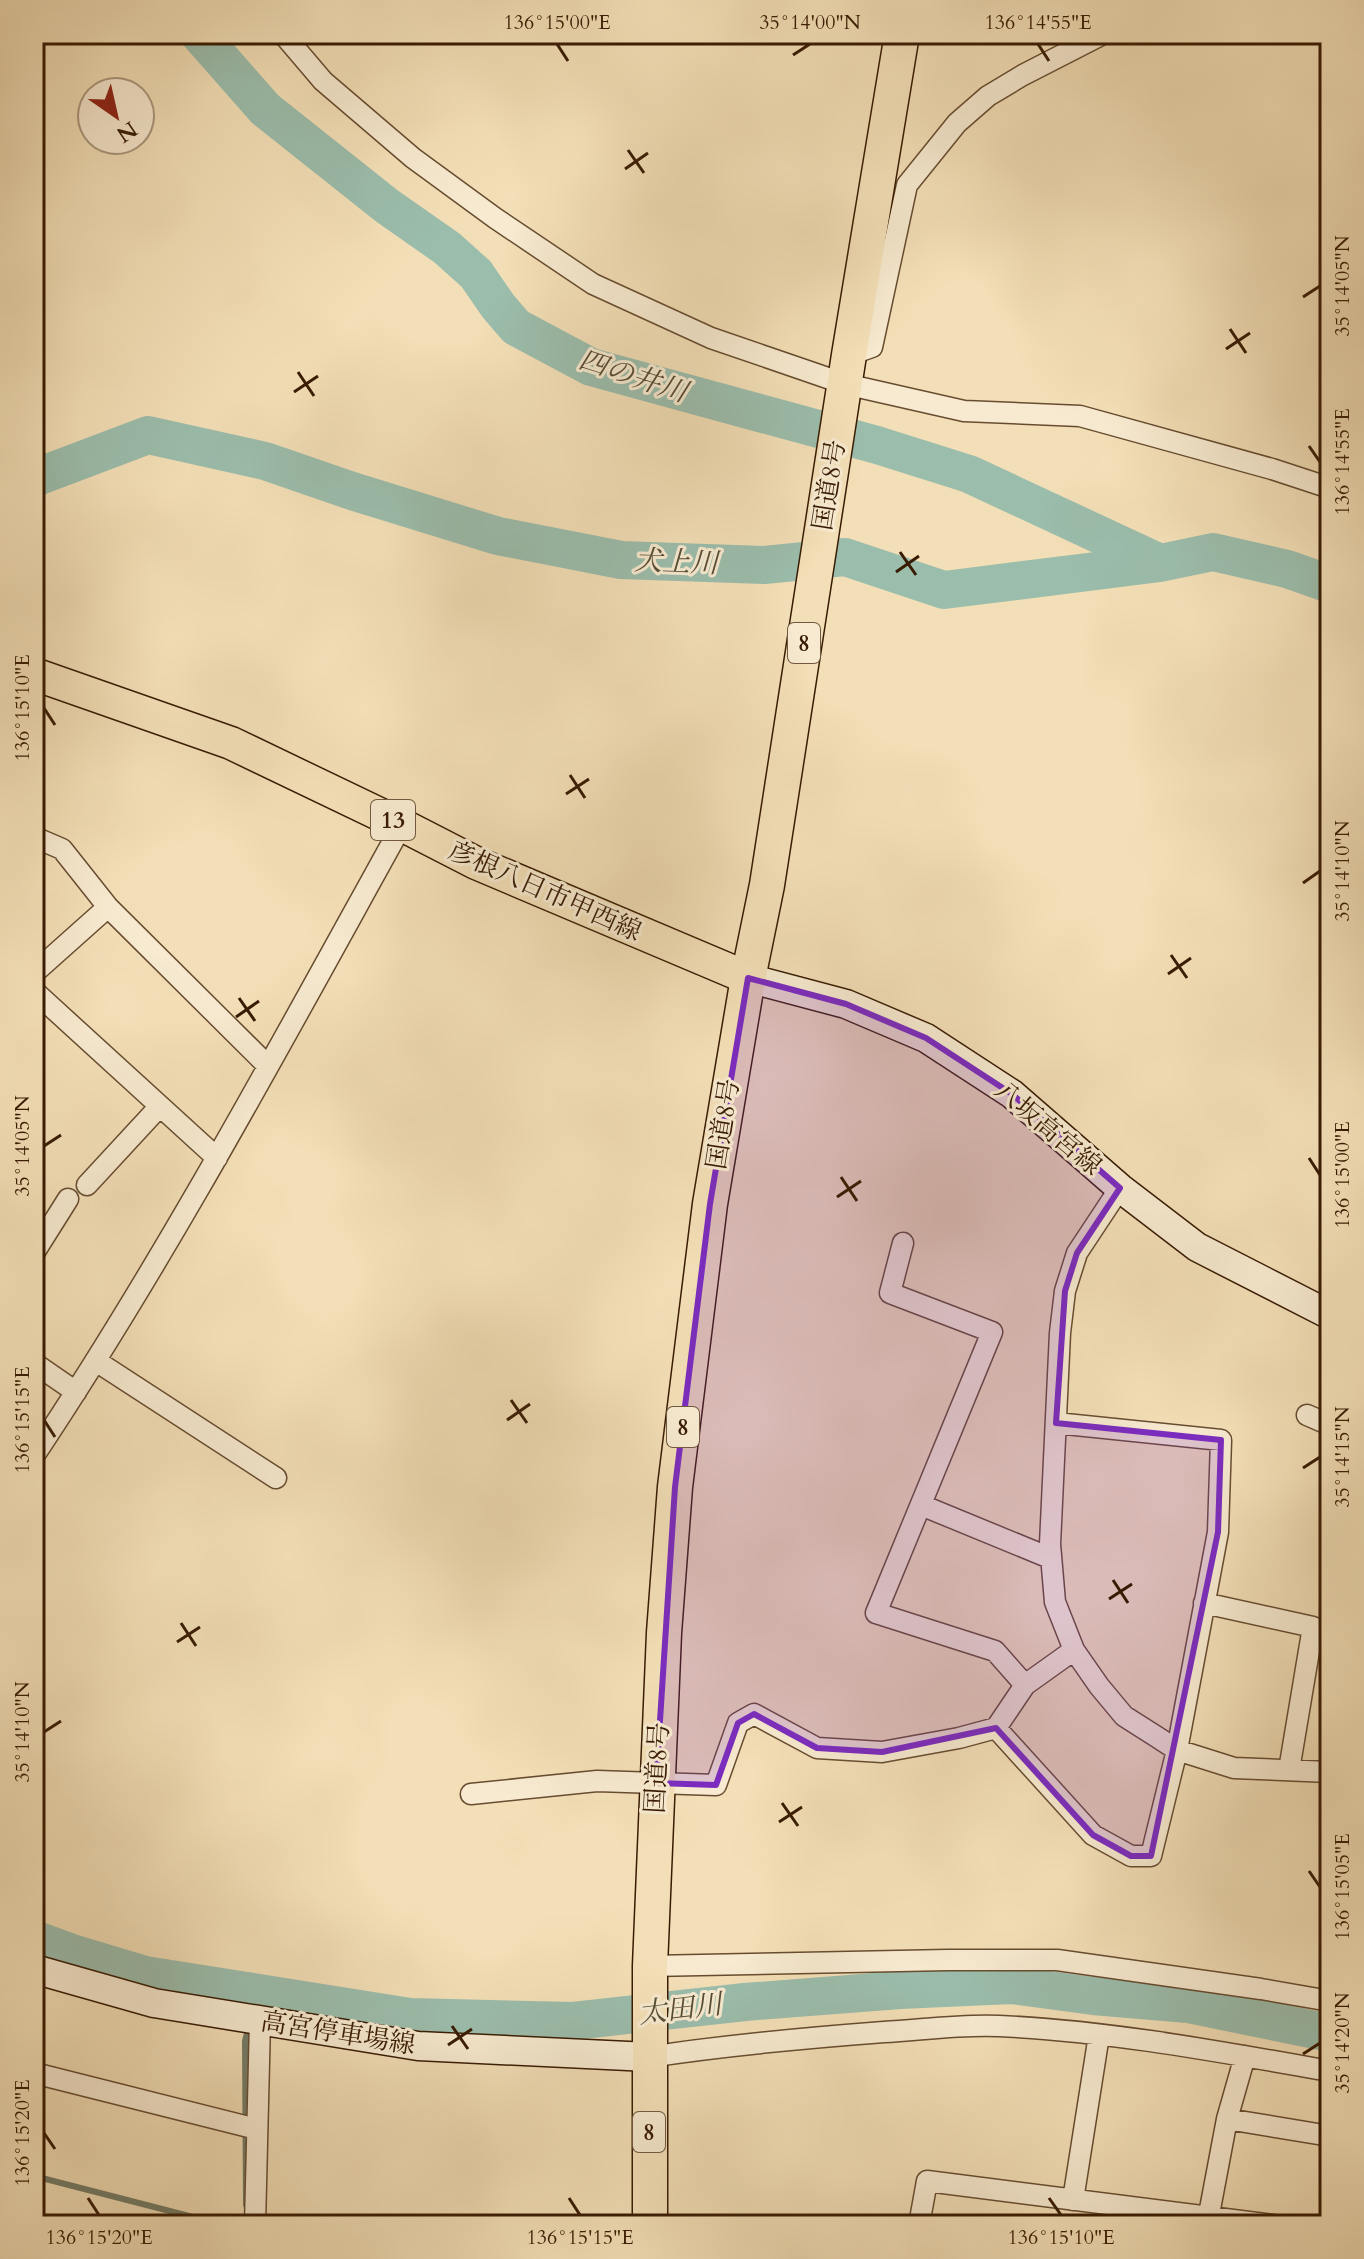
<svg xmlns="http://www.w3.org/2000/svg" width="1364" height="2259" font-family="Cardo,'Noto Serif JP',serif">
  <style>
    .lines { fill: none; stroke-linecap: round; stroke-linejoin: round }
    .stream { stroke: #737c68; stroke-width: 6 }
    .river { stroke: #9bbdac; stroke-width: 38 }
    .minor-casing { stroke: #674c30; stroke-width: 23 }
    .secondary-casing { stroke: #381b03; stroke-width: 31 }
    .primary-casing { stroke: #381b03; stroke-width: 35 }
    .trunk-casing { stroke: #381b03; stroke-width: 37 }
    .minor { stroke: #f7ead0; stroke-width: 20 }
    .secondary { stroke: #f7ead0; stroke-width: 28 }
    .primary { stroke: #f3dfb7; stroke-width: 32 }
    .trunk { stroke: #f3dfb7; stroke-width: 34 }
    .marked { fill: #7b2cbf; fill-opacity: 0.2; stroke: #7b2cbf; stroke-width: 6; stroke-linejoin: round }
    .ticks { fill: none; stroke: #381b03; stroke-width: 3 }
    .labels { text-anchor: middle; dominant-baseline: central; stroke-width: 6; stroke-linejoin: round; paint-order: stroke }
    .shield { fill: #f7ead0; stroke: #715940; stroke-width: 2 }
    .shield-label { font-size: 24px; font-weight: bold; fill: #381b03 }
    .street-label { font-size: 26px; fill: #381b03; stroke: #f7ead0 }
    .water-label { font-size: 28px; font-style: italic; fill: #564c36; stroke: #f7ead0 }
    .neatline { fill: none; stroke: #381b03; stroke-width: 3 }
    .ticks-label { font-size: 20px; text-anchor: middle; fill: #381b03 }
  </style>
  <rect width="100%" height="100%" fill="#f3dfb7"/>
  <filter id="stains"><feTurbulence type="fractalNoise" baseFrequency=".0025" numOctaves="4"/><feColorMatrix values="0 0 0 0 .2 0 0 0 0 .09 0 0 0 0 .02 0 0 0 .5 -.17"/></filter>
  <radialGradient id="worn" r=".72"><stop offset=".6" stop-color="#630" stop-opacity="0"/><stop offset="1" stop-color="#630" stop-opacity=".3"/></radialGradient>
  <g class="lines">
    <path class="stream" d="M 252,2010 L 255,1993
      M 34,2176 L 224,2225
      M 246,2205 L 245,2041 L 249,2025"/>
    <path class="river" d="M 199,34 L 265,109 L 387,206 L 447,248 L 476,274 L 498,306 L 516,327 L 591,367 L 877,445 L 969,474 L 1160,563
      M 34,476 L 37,477 L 148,435 L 265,461 L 352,491 L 498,536 L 621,560 L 764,565 L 845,557 L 944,590 L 1160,563 L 1213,552 L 1287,569 L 1330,584
      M 34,1939 L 75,1954 L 145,1975 L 410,2017 L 573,2021 L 745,2002 L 900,1990 L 1012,1985 L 1093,1996 L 1188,2004 L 1330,2033"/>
    <g class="minor-casing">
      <path id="minor" d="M 283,34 L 323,81 L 413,158 L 495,218 L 593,284 L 711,338 L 845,384 L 964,411 L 1080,416 L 1272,469 L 1330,488
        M 849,355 L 872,347 L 907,185 L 957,123 L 988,96 L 1023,75 L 1103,34
        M 34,837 L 62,849 L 108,907 L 268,1066
        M 34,973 L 108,907
        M 34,991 L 217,1158
        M 87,1185 L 160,1106
        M 1120,1188 L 1077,1253 L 1065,1291 L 1060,1333 L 1050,1544 L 1055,1602 L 1074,1650 L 1099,1686 L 1124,1716 L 1157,1737 L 1177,1750 L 1234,1768 L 1330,1772
        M 903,1243 L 890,1293 L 992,1332 L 876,1613 L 995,1651 L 1025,1685 L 996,1728 L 1093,1835 L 1131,1856 L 1151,1856 L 1177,1750 L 1218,1532 L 1221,1440 L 1056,1423
        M 34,1253 L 68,1199
        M 96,1361 L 276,1478
        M 34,1363 L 76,1392
        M 1307,1415 L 1330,1425
        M 34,1456 C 169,1253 284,1038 402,825
        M 921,1505 L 1050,1558
        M 1204,1603 L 1313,1627 L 1289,1770
        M 1025,1685 L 1074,1650
        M 471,1794 L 597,1781 L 716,1785 L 738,1723 L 754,1714 L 817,1748 L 882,1752 L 959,1738 L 996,1728
        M 650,1966 L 948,1960 L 1057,1960 L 1261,1989 L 1330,2001
        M 649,2057 C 727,2045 805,2038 884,2032 C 921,2030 962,2024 999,2026 C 1110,2031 1221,2052 1330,2071
        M 34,2073 L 257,2129
        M 1227,2119 L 1245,2056
        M 1073,2200 L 1099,2035
        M 255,2225 L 260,2021
        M 919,2225 L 927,2181 L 1273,2225
        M 1207,2225 L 1227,2119 L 1330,2136"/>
    </g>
    <g class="secondary-casing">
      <path id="secondary" d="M 748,978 L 846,1004 L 926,1038 L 1012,1094 L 1120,1188 L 1197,1247 L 1330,1315
        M 34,1969 L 154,2003 L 418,2046 L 649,2057"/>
    </g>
    <g class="primary-casing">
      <path id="primary" d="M 34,674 L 231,743 L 402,825 L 476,863 L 748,978"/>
    </g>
    <g class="trunk-casing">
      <path id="trunk" d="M 650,2225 L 650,1966 L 664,1633 L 675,1487 L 710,1204 L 748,978 L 767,885 L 849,355 L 902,34"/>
    </g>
    <use href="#minor" class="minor"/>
    <use href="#secondary" class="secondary"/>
    <use href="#primary" class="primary"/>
    <use href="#trunk" class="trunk"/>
  </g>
  <path class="marked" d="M 748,978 L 846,1004 L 926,1038 L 1012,1094 L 1120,1188 L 1077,1253 L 1065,1291 L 1056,1423 L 1221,1440 L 1218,1532 L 1151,1856 L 1131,1856 L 1093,1835 L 996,1728 L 882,1752 L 817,1748 L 754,1714 L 738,1723 L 716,1785 L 656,1783 L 675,1487 L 710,1204 Z"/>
  <path class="ticks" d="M 557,44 L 568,61M 1038,44 L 1049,61M 793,55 L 810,44M 628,150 L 644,173M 625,169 L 648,153M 1303,297 L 1320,286M 1230,329 L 1246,353M 1226,349 L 1250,333M 298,372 L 314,396M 294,392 L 318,376M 1309,446 L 1320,462M 900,552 L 916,575M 896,572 L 919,556M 44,708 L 55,725M 570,775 L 585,798M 566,794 L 589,779M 1303,883 L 1320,871M 1171,955 L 1187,978M 1168,974 L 1191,958M 239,998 L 255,1021M 236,1017 L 259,1001M 44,1146 L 61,1135M 1309,1158 L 1320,1175M 841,1177 L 857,1201M 837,1197 L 861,1181M 511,1400 L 527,1423M 44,1420 L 55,1437M 507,1420 L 530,1404M 1303,1468 L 1320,1457M 1113,1580 L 1128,1603M 1109,1599 L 1132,1584M 181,1623 L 196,1646M 177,1642 L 200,1627M 44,1732 L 61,1721M 782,1803 L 798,1826M 779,1822 L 802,1807M 1309,1871 L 1320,1887M 452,2026 L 468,2049M 448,2045 L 472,2029M 1303,2054 L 1320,2043M 44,2133 L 55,2149M 88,2198 L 99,2215M 569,2198 L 580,2215M 1049,2198 L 1061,2215"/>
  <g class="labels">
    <g class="shield">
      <rect x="788" y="623" width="32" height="40" rx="6"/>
      <rect x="371" y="800" width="44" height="40" rx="6"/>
      <rect x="667" y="1407" width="32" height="40" rx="6"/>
      <rect x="633" y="2112" width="32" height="40" rx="6"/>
    </g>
    <g class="shield-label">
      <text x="804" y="643">8</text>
      <text x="393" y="820">13</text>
      <text x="683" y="1427">8</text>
      <text x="649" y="2132">8</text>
    </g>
    <g class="street-label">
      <text transform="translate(829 485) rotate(-81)">国道8号</text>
      <text transform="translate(545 891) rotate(24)">彦根八日市甲西線</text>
      <text transform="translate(723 1124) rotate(-81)">国道8号</text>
      <text transform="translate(1048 1128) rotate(40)">八坂高宮線</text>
      <text transform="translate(657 1768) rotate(-87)">国道8号</text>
      <text transform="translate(338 2033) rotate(9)">高宮停車場線</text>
    </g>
    <g class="water-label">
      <text transform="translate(633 376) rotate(18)">四の井川</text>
      <text transform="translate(676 562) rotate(2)">犬上川</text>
      <text transform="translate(680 2009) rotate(-7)">太田川</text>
    </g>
  </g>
  <rect width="1364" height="2259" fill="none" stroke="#f3dfb7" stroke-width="88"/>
  <g transform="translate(116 116) rotate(146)"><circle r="38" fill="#f7ead0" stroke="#ab977e" stroke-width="2"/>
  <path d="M0-6L14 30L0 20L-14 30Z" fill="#8f2418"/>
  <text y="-12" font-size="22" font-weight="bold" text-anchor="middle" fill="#381b03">N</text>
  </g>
  <rect x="44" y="44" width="1276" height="2171" class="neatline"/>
  <g class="ticks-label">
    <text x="557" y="29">136°15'00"E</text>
    <text x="810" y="29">35°14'00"N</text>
    <text x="1038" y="29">136°14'55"E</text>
    <text transform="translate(1342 286) rotate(-90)" y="7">35°14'05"N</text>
    <text transform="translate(1342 462) rotate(-90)" y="7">136°14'55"E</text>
    <text transform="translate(22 708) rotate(-90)" y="7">136°15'10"E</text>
    <text transform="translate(1342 871) rotate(-90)" y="7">35°14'10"N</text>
    <text transform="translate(22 1146) rotate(-90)" y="7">35°14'05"N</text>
    <text transform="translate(1342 1175) rotate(-90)" y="7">136°15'00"E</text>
    <text transform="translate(22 1420) rotate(-90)" y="7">136°15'15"E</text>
    <text transform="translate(1342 1457) rotate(-90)" y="7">35°14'15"N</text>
    <text transform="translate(22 1732) rotate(-90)" y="7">35°14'10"N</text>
    <text transform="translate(1342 1887) rotate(-90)" y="7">136°15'05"E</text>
    <text transform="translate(1342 2043) rotate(-90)" y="7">35°14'20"N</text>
    <text transform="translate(22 2133) rotate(-90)" y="7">136°15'20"E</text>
    <text x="99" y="2244">136°15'20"E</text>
    <text x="580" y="2244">136°15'15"E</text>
    <text x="1061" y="2244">136°15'10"E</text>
  </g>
  <rect width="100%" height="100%" filter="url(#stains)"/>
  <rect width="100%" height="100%" fill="url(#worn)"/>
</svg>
